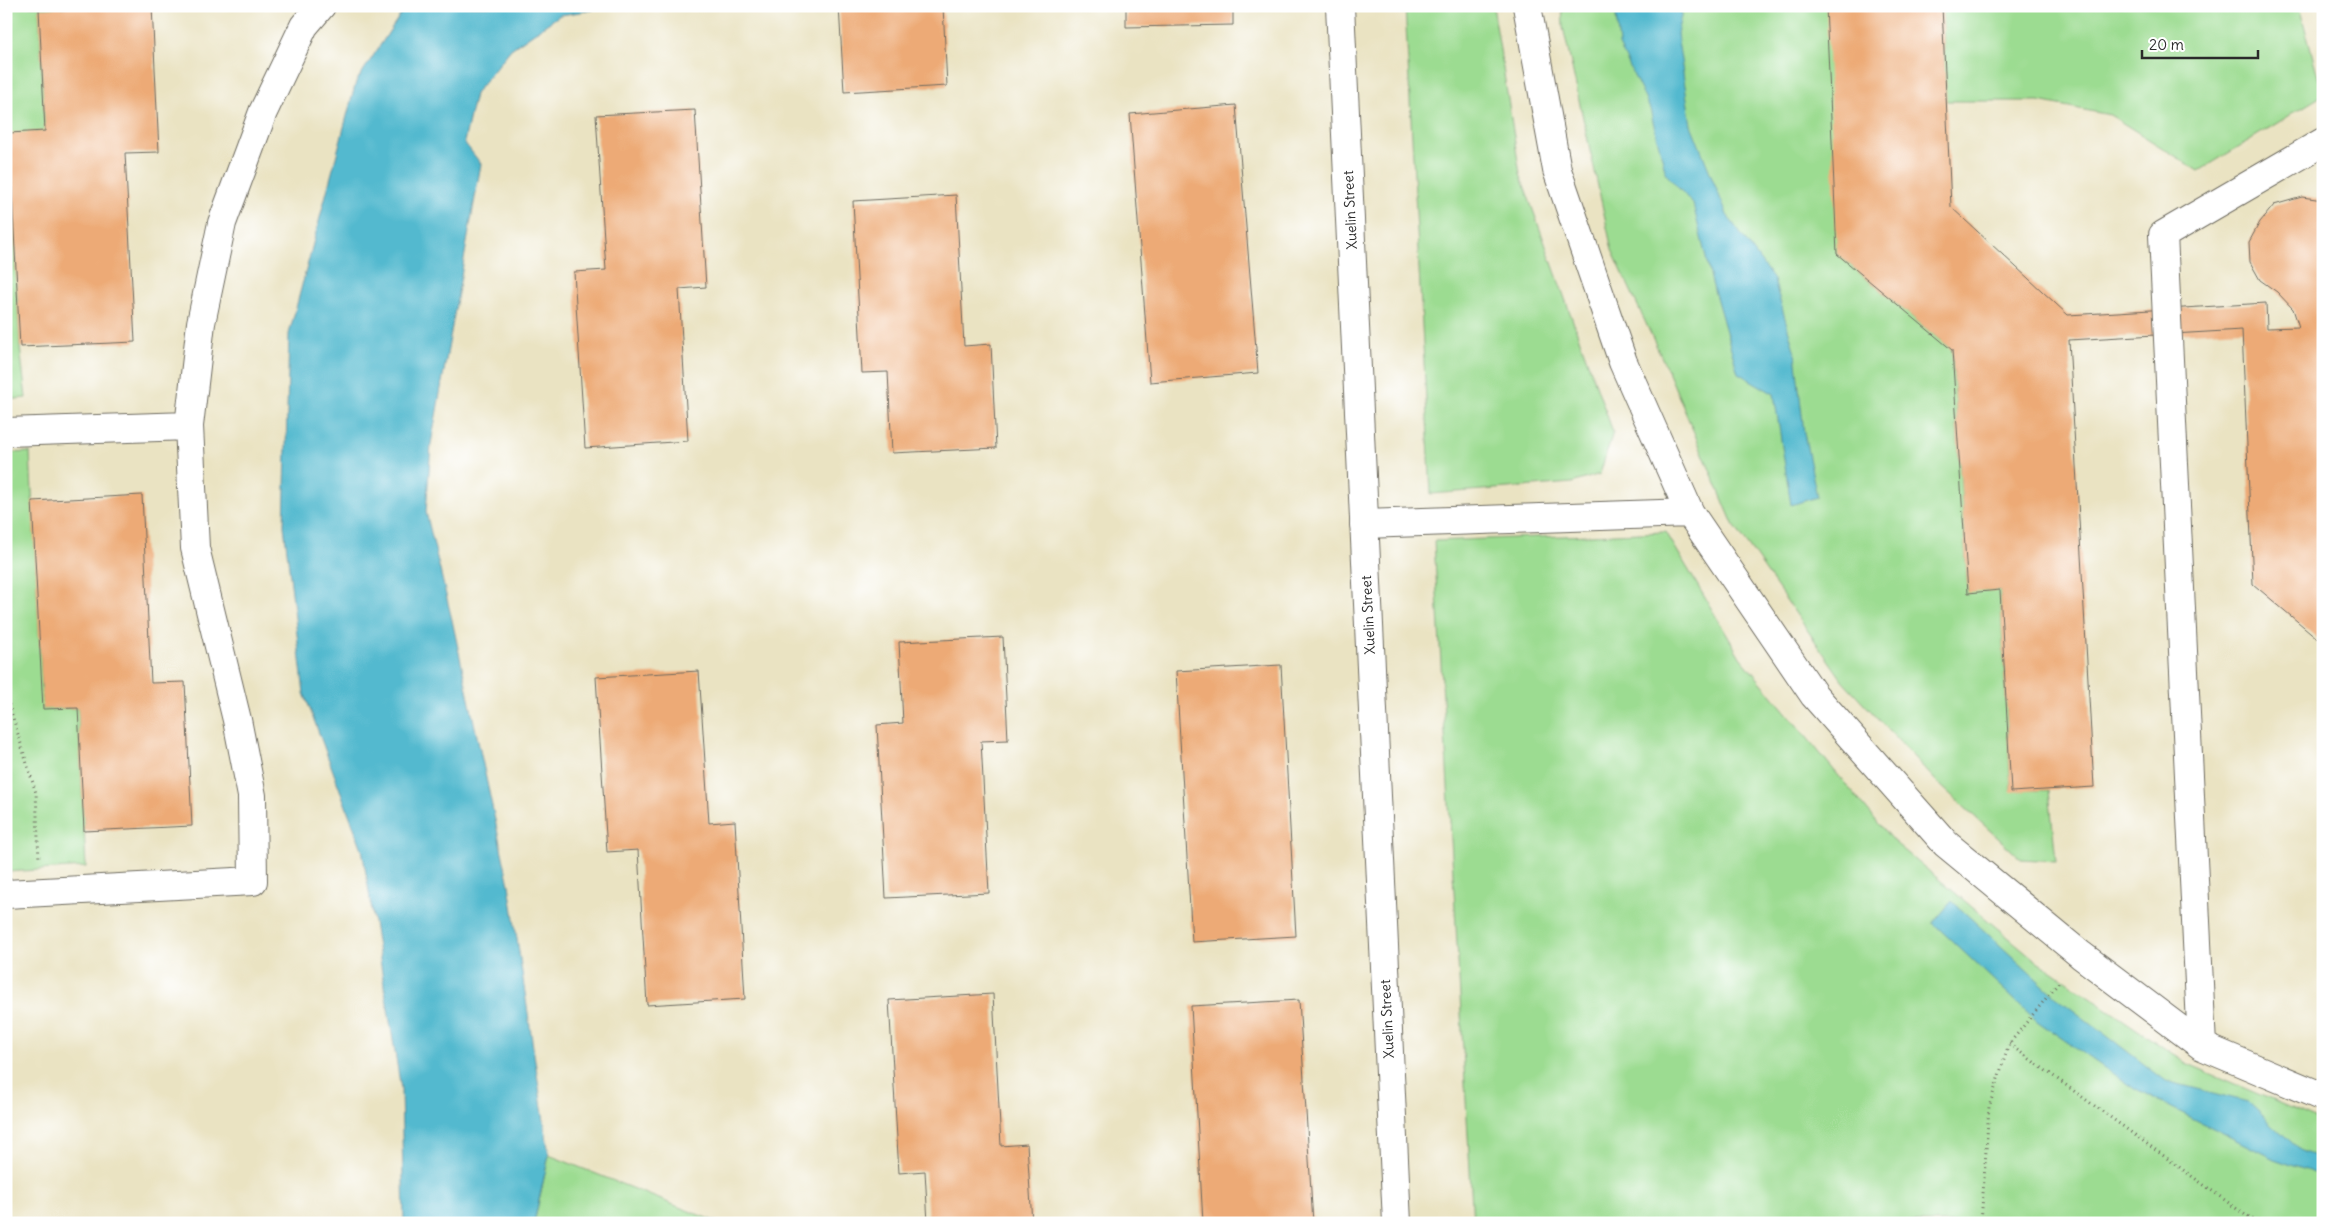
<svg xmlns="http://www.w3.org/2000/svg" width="2329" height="1229" font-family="Delius,sans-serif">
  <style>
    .green { fill: #9cdc91; stroke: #64845e }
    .water { fill: #52b9cf; stroke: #3e727d }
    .building { fill: #edaa76 }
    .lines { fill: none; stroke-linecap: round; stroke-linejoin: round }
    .street-casing { stroke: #6e6b60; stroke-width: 30 }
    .secondary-casing { stroke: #6e6b60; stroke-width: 30 }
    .path { stroke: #6e6b60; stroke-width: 3; stroke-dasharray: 1 4; stroke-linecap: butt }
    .street { stroke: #fff; stroke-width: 28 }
    .secondary { stroke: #fff; stroke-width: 28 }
    .labels { text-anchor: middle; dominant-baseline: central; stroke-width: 4.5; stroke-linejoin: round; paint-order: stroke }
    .street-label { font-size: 14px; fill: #2b2b2b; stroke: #fff }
  </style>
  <rect width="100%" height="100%" fill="#fff"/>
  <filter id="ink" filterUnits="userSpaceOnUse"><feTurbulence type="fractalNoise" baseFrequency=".02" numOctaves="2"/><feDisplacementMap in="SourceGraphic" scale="10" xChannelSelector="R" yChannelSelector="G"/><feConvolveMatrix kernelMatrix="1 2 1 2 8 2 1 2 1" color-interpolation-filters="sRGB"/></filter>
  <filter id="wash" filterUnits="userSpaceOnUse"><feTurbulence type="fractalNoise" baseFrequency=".0096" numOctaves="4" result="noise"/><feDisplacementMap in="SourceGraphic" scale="20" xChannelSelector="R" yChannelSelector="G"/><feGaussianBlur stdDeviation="1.12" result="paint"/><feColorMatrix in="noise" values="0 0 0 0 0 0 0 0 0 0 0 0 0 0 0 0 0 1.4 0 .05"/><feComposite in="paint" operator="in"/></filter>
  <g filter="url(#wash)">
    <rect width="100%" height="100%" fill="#eae3c2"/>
    <path class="green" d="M 6,6 L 83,6 L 39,9 L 45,131 L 9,134 L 20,347 L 26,398 L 6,400 Z
      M 1405,6 L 1493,6 L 1520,174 L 1613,432 L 1600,474 L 1572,483 L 1431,494 Z
      M 1562,6 L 1881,6 L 1837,254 L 1952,350 L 1968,592 L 2000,590 L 2011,791 L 2049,790 L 2056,861 L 2021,859 L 1938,783 L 1843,681 L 1733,524 L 1667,369 L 1612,250 L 1563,27 Z
      M 1942,6 L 2299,6 L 2323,95 L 2199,171 L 2110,115 L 2039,101 L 1946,101 Z
      M 30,452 L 43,709 L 78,708 L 86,867 L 6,872 L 6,453 Z
      M 1666,532 L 1740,657 L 1893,841 L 2033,958 L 2186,1063 L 2323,1122 L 2323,1223 L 1473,1223 L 1434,541 Z
      M 549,1155 L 719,1223 L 534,1223 Z"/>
    <path class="water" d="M 406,6 L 595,6 L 593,10 L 560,15 L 511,49 L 475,94 L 464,142 L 481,164 L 431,444 L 426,512 L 452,620 L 509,885 L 549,1155 L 534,1223 L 404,1223 L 401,1089 L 362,849 L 304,693 L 284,526 L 289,334 L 356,82 Z
      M 1615,6 L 1683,6 L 1677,34 L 1691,125 L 1727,215 L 1774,280 L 1795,353 L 1804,433 L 1817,497 L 1791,505 L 1774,394 L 1738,373 L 1712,283 L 1693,204 L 1666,174 L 1650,109 L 1619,45 Z
      M 1952,901 L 2056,997 L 2166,1081 L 2248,1102 L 2301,1151 L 2323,1159 L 2323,1176 L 2274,1159 L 2136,1090 L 2037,1021 L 1933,923 Z"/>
    <g id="blocks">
      <path class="building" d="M 83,6 L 152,6 L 159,152 L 125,153 L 135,342 L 20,347 L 9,133 L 45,131 L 39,9 Z
        M 839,6 L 943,6 L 947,86 L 844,92 Z
        M 1126,6 L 1233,6 L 1233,25 L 1126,27 Z
        M 1826,6 L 1942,6 L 1951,207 L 2068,315 L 2266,303 L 2267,328 L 2299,327 L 2293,309 L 2277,292 L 2260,280 L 2250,262 L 2249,242 L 2260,222 L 2274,205 L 2302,197 L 2323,200 L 2323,643 L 2253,584 L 2242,330 L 2069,340 L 2094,787 L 2011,792 L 2000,590 L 1968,593 L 1952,350 L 1837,254 Z
        M 1236,105 L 1258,373 L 1150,382 L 1130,114 Z
        M 695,110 L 706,287 L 679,289 L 688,441 L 585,448 L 574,272 L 606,270 L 596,115 Z
        M 956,195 L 964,346 L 991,344 L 996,448 L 892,453 L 888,372 L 862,373 L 853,201 Z
        M 142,495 L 151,683 L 185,682 L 192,826 L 84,831 L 78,708 L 43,709 L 32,501 Z
        M 1003,637 L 1008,740 L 981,741 L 989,893 L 886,898 L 877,725 L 903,723 L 899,642 Z
        M 1281,665 L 1296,936 L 1192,942 L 1176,671 Z
        M 699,671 L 709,823 L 735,821 L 745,999 L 647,1005 L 638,850 L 607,852 L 596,677 Z
        M 993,994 L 1001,1146 L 1027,1144 L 1032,1223 L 928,1223 L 925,1171 L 899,1173 L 889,1000 Z
        M 1299,1000 L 1313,1223 L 1203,1223 L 1191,1006 Z"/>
    </g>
  </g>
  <g filter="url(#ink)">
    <use href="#blocks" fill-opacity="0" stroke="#6e6b60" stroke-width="1"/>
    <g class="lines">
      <g class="street-casing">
        <path id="street" d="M 1527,6 L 1557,170 L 1623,362 L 1690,513 L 1814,695 L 1946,844 L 2081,955 L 2202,1046 L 2323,1097
          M 6,432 L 189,426
          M 1364,524 L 1690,513
          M 6,894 L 253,881 L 252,796 L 237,720 L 195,548 L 189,426 L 201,323 L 222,223 L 263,112 L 304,26 L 321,6
          M 2202,1046 L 2163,235 L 2323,142"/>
      </g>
      <g class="secondary-casing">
        <path id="secondary" d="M 1340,6 L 1397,1223"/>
      </g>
      <path class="path" d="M 6,695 L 36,793 L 39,860
        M 2009,1044 L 2251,1219 L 2275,1223
        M 1981,1223 L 1989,1107 L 2009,1044 L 2060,981"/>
      <use href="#street" class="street"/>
      <use href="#secondary" class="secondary"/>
    </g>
  </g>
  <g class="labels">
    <g class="street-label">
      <text transform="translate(1350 210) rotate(-93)">Xuelin Street</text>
      <text transform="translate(1368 615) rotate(-93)">Xuelin Street</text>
      <text transform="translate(1387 1019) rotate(-93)">Xuelin Street</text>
    </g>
  </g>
  <rect width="2329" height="1229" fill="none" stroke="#fff" stroke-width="25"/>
  <path d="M2142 50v8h116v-8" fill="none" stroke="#2b2b2b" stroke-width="2.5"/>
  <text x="2149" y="50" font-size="15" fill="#2b2b2b" stroke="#ffffff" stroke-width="4" paint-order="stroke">20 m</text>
</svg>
